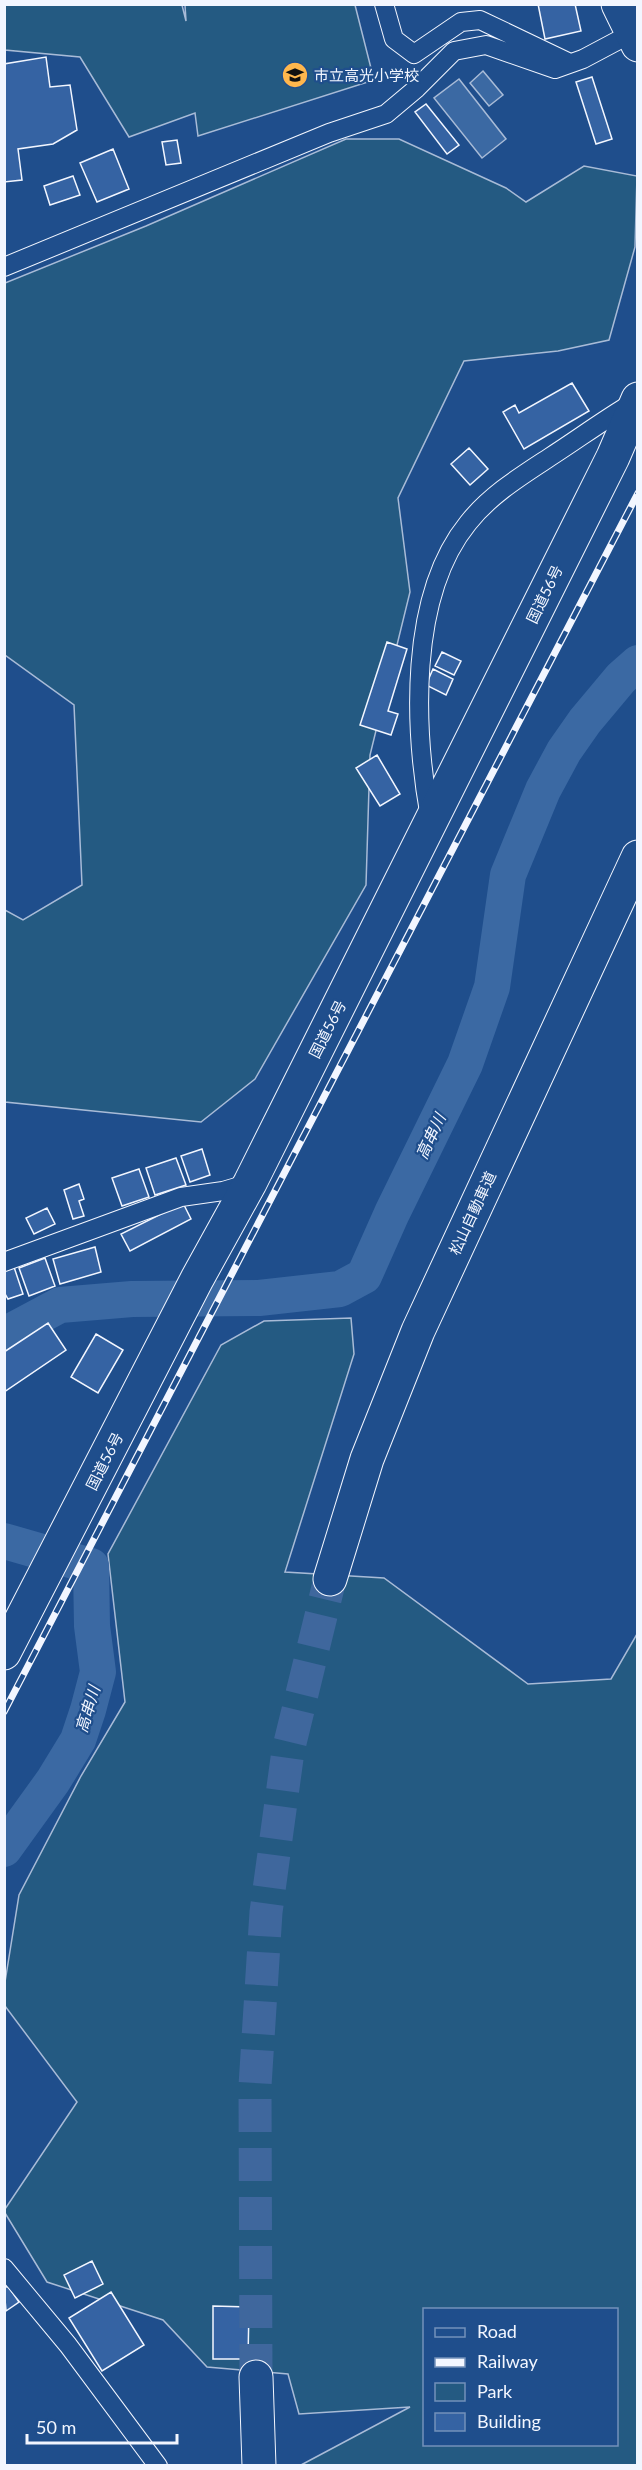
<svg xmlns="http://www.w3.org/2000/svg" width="642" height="2470" font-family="Lato,'Noto Sans JP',sans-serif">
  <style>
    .green { fill: #245a82; stroke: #a8bbd7; stroke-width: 1.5; fill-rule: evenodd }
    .water { fill: #3b69a3; stroke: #a8bbd7; stroke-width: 1.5 }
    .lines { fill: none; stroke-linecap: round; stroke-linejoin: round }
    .river { stroke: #3b69a3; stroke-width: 36 }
    .building { fill: #3563a3; stroke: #f2f6ff; stroke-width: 1.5 }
    .highway-tunnel { stroke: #3f679d; stroke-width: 33; stroke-dasharray: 33 16; stroke-linecap: butt }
    .street-casing { stroke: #f2f6ff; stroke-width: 20 }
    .highway-casing { stroke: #f2f6ff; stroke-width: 35 }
    .street { stroke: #1f4e8c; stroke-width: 18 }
    .highway { stroke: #1f4e8c; stroke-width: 33 }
    .rail-casing { stroke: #f2f6ff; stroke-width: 7 }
    .rail { stroke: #1f4e8c; stroke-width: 4.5; stroke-dasharray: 14; stroke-linecap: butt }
    .labels { text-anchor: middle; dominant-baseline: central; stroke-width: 4.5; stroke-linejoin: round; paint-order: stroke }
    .poi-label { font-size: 15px; fill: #f2f6ff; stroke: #1f4e8c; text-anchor: start }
    .street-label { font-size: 15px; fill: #f2f6ff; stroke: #1f4e8c }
    .water-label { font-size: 16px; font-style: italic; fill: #f2f6ff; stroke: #1f4e8c }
  </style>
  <rect width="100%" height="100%" fill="#1f4e8c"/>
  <path class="green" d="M 4,5 L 182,5 L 186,21 L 185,5 L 355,5 L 374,80 L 198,136 L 195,113 L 129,137 L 80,57 L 5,50 Z
    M 346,139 L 399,139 L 506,188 L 526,202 L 584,166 L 637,176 L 635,247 L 609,340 L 558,351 L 464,361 L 398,498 L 410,592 L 370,755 L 366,885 L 255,1079 L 201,1122 L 5,1102 L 5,910 L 23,920 L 82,885 L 74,705 L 5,655 L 5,283 L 146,226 Z
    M 351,1318 L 354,1354 L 285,1572 L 384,1578 L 528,1684 L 611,1679 L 637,1634 L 637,2465 L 301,2465 L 410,2407 L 299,2414 L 288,2374 L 207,2367 L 163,2320 L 47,2282 L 5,2213 L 5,2209 L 77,2102 L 5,2006 L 5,1982 L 19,1895 L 81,1776 L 125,1702 L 108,1554 L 221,1345 L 264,1321 ZM 424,2310 L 616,2310 L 616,2444 L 424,2444 Z"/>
  <path class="water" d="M 483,71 L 503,95 L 489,106 L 470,83 Z
    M 459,79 L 506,139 L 482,158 L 434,98 Z"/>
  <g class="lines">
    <path class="river" d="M 4,1335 L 60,1305 L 132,1299 L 259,1298 L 340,1289 L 364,1276 L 392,1213 L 465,1064 L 492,987 L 508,875 L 543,790 L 564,751 L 585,721 L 621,678 L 638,663
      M 4,1541 L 91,1566 L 92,1626 L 98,1672 L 88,1710 L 78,1740 L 53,1781 L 4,1849"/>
  </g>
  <path class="building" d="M 538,4 L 575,4 L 581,31 L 545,39 Z
    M 46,57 L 50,87 L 70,85 L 77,130 L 53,144 L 18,149 L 22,180 L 4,182 L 4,64 Z
    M 592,77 L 612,139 L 596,144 L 576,82 Z
    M 426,104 L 459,145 L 447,154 L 415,112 Z
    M 177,140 L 181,163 L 166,165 L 162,142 Z
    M 113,149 L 129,189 L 97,202 L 80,163 Z
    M 73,176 L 80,195 L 50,205 L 44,186 Z
    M 572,383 L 589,411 L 524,449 L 503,412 L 515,405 L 519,413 Z
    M 469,448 L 488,469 L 470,485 L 451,464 Z
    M 387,642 L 407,649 L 388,711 L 398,714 L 391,735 L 360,725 Z
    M 442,652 L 461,661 L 454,675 L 435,666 Z
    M 433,669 L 453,679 L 446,695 L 426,685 Z
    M 377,755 L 400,794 L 380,806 L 356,768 Z
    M 202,1149 L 210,1175 L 190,1182 L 181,1156 Z
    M 176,1158 L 186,1185 L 155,1195 L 146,1168 Z
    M 139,1169 L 149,1197 L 122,1206 L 112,1178 Z
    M 79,1184 L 84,1199 L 79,1201 L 84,1216 L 73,1219 L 64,1190 Z
    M 183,1203 L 191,1219 L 130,1251 L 121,1234 Z
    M 47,1208 L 55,1224 L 34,1234 L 26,1218 Z
    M 95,1247 L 101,1272 L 60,1284 L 53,1259 Z
    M 45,1258 L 55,1286 L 29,1296 L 19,1268 Z
    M 14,1267 L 23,1294 L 8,1299 L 4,1292 L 4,1270 Z
    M 48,1323 L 66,1350 L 4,1392 L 4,1352 Z
    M 96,1334 L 123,1350 L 98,1393 L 71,1377 Z
    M 92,2261 L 103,2284 L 75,2298 L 64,2275 Z
    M 8,2286 L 19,2302 L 6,2311 L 4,2288 Z
    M 111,2292 L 144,2345 L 102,2371 L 69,2318 Z
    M 213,2306 L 249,2307 L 248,2359 L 213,2359 Z"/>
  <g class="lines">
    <path class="highway-tunnel" d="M 256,2377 L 255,2086 L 266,1912 L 288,1751 L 330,1579"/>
    <g class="street-casing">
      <path id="street" d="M 384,4 L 394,39 L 414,54 L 461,22 L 480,20 L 570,63
        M 4,267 L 329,133 L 386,114 L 417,88 L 454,51 L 486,45 L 555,69 L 583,59 L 632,33
        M 430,818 C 414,729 408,597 468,523 C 490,495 521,476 550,457 C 578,439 605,419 634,402
        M 4,1262 L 181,1197 L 223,1191 L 250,1183
        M 4,2268 L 68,2345 L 158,2466"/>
    </g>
    <g class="highway-casing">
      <path id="highway" d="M 618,4 L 638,45
        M 330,1579 L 367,1459 L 418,1331 L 638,857
        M 4,1653 L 197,1279 L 250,1183 L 613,457 L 638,399
        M 256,2377 L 259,2466"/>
    </g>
    <use href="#street" class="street"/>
    <use href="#highway" class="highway"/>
    <g class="rail-casing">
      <path id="rail" d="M 4,1712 L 638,493"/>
    </g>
    <use href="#rail" class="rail"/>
  </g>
  <defs>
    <g id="school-disc" transform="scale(1.35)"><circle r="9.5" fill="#ffb74d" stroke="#1f4e8c"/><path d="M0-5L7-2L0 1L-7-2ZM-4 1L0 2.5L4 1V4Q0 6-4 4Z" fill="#111"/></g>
  </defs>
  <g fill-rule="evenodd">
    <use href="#school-disc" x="295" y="75"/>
  </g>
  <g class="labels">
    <g class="poi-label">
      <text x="314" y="75">市立高光小学校</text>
    </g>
    <g class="street-label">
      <text transform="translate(544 594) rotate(-64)">国道56号</text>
      <text transform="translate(327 1029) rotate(-63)">国道56号</text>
      <text transform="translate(472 1213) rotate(-65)">松山自動車道</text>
      <text transform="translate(104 1461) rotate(-63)">国道56号</text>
    </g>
    <g class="water-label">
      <text transform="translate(430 1136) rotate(-65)">高串川</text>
      <text transform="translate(87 1709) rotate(-73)">高串川</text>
    </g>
  </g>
  <rect width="642" height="2470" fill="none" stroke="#f2f6ff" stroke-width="12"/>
  <rect x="423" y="2308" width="195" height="138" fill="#1f4e8c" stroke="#7391ba" stroke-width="1.5"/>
  <rect x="435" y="2328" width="30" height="9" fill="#1f4e8c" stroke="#7391ba" stroke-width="1.5"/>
  <text x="477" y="2338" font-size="18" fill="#f2f6ff">Road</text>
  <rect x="435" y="2358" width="30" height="9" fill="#f2f6ff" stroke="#7391ba" stroke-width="1.5"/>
  <text x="477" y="2368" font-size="18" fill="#f2f6ff">Railway</text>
  <rect x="435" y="2383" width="30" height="18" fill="#245a82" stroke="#7391ba" stroke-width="1.5"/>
  <text x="477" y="2398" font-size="18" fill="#f2f6ff">Park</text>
  <rect x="435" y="2413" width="30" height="18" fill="#3563a3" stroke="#7391ba" stroke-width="1.5"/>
  <text x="477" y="2428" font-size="18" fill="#f2f6ff">Building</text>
  <path d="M27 2434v9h150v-9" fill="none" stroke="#f2f6ff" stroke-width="3"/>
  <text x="36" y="2434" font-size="18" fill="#f2f6ff" stroke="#1f4e8c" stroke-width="4.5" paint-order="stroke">50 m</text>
</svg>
